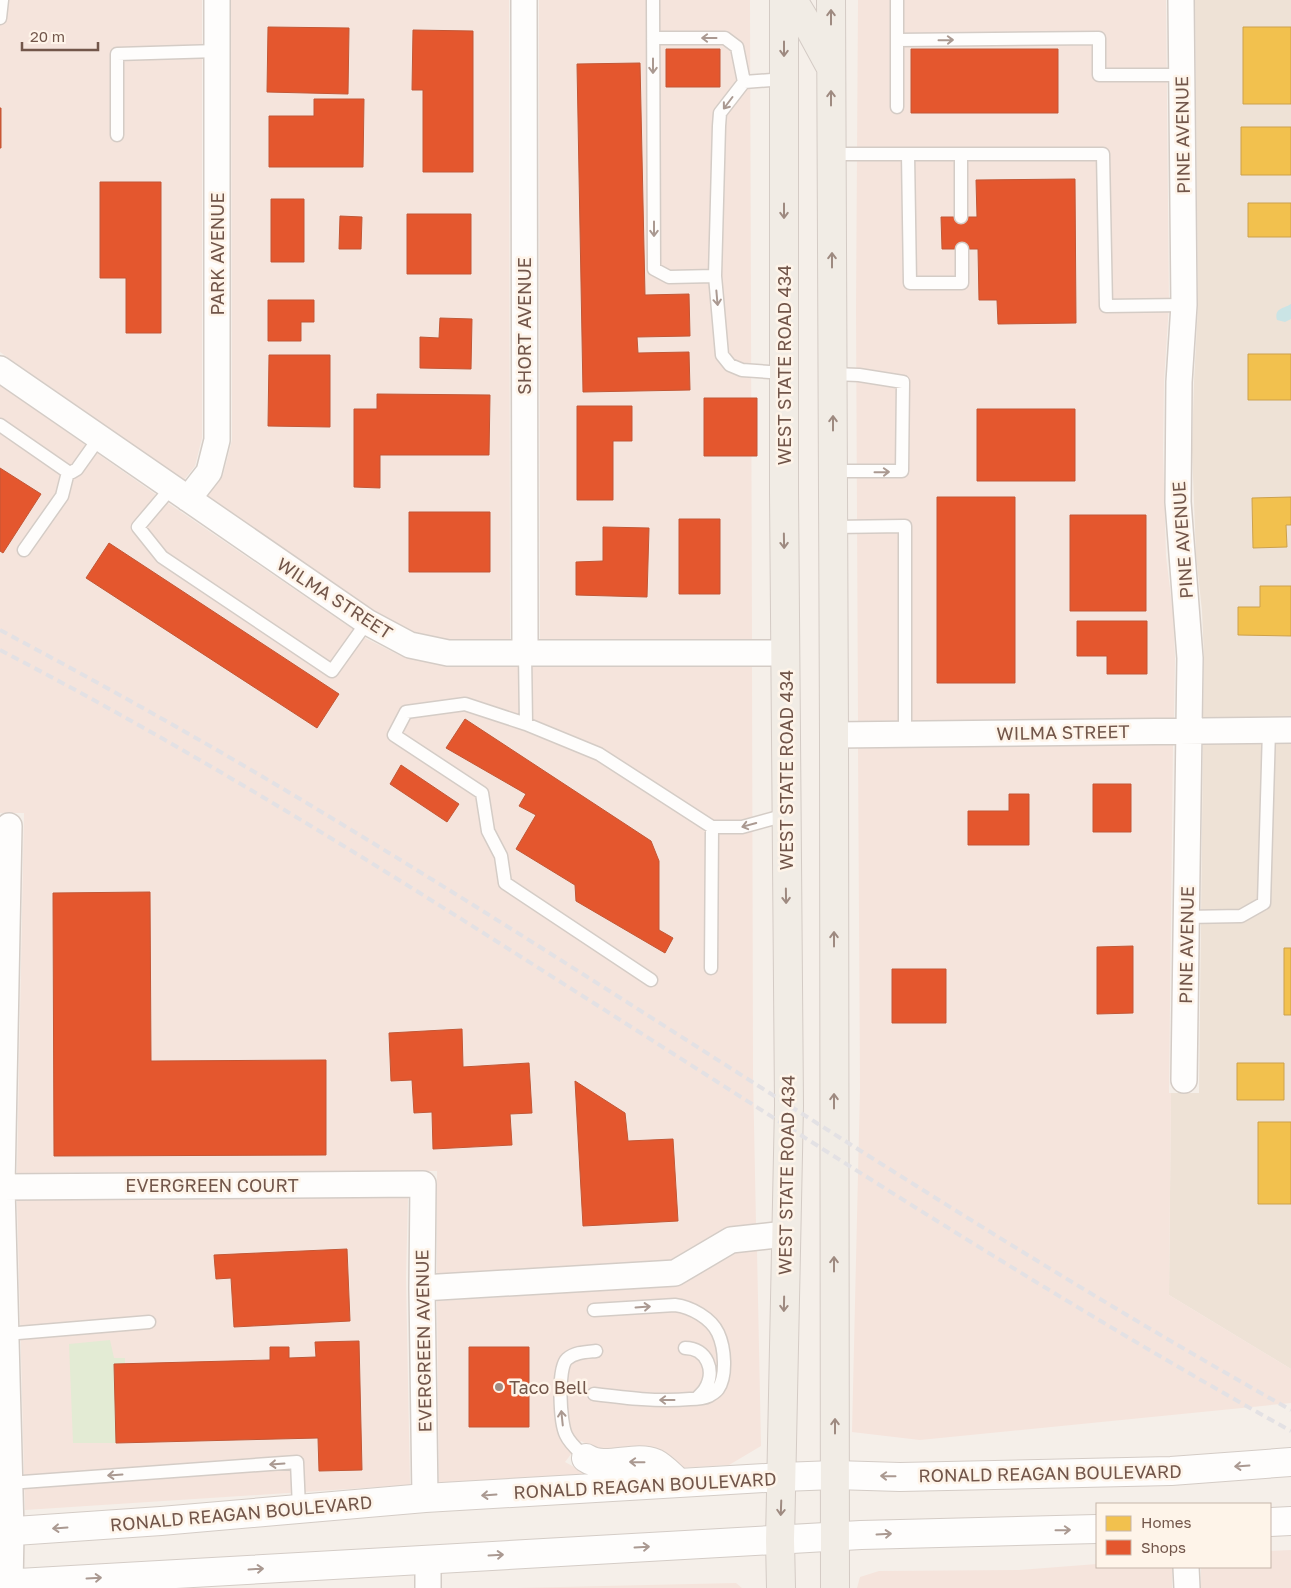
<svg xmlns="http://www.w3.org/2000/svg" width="1291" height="1588" font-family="'Golos Text',sans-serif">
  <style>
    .residential { fill: #eee2d6 }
    .commercial { fill: #f5e4dc }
    .green { fill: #e3ebd4 }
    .water { fill: #cae4e5 }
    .homes { fill: #f2c14e; stroke: #cca14d }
    .shops { fill: #e4572e; stroke: #c25736 }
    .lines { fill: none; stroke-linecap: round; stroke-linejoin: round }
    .lane-casing { stroke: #d4ccc6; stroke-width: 15 }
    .street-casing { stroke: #d4ccc6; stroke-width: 28 }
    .secondary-casing { stroke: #d4ccc6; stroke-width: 30 }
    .primary-casing { stroke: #d4cbc5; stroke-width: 30 }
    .lane { stroke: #fefdfc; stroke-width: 12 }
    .street { stroke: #fefdfc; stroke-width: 25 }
    .secondary { stroke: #fefdfc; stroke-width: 28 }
    .primary { stroke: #f1ece5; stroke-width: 28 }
    .rail { stroke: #e3e1e4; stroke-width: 4; stroke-dasharray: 8 5; stroke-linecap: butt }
    .oneway { stroke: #9e8a80 }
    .oneway2 { stroke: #aa9991 }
    .poi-dot { fill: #a08c82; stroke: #fef4e9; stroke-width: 2 }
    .labels { text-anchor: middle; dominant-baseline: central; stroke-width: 5; stroke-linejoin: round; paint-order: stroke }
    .street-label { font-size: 18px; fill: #72564a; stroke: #fef4e9 }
    .poi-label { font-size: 18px; fill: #72564a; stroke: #fef4e9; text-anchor: start }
  </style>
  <rect width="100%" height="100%" fill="#f5efe9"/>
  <path class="residential" d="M 1195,0 L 1291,0 L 1291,717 L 1203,718 L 1204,657 L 1202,611 L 1196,555 L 1192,450 L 1194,382 L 1198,305 Z
    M 1291,743 L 1291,1369 L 1169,1295 L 1171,1093 L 1199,1093 L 1203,744 Z"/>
  <path class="commercial" d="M 0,0 L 202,0 L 202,438 L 195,466 L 184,480 L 0,352 Z
    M 231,0 L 509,0 L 510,640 L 449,640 L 415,633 L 384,618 L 207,496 L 223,475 L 232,440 Z
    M 539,0 L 750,0 L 752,640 L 540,640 Z
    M 858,0 L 1166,0 L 1169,304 L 1164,381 L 1163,450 L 1166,556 L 1173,613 L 1175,658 L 1174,718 L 858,721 L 856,310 Z
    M 0,385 L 168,503 L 367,639 L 403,657 L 448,666 L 752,666 L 753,1075 L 756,1224 L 723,1229 L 670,1260 L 437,1275 L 437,1171 L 17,1173 L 24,813 L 0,813 Z
    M 1173,744 L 1169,1093 L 1171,1093 L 1169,1295 L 1291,1369 L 1291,1403 L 920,1440 L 852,1432 L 860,1088 L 858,747 Z
    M 408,1197 L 406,1277 L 410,1485 L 25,1510 L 17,1199 Z
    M 757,1250 L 761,1446 L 729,1465 L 682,1468 L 642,1448 L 596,1449 L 581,1441 L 565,1462 L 587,1474 L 439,1483 L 437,1301 L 676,1286 L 683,1284 L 736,1253 Z
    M 1291,1550 L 1291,1588 L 1201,1588 L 1201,1567 L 1270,1567 L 1270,1551 Z
    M 1097,1564 L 1097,1567 L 1172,1567 L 1172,1588 L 857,1588 L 860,1577 L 879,1571 L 1019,1570 Z
    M 736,1583 L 742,1588 L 516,1588 Z"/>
  <path class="green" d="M 110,1340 L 114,1358 L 125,1358 L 125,1364 L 114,1364 L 116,1443 L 73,1443 L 69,1344 Z"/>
  <path class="water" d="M 1291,304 L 1291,319 L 1285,322 L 1277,320 C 1274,308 1283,309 1291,304 Z"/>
  <path class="homes" d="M 1243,27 L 1291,27 L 1291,104 L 1243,104 Z
    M 1241,127 L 1291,127 L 1291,175 L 1241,175 Z
    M 1248,203 L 1291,203 L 1291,237 L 1248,237 Z
    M 1248,354 L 1291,354 L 1291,400 L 1248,400 Z
    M 1291,497 L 1291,525 L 1286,525 L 1287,547 L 1253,548 L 1252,498 Z
    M 1260,586 L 1291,586 L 1291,636 L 1238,635 L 1238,607 L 1260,607 Z
    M 1284,948 L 1291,948 L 1291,1015 L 1284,1015 Z
    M 1237,1063 L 1284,1063 L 1284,1100 L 1237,1100 Z
    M 1258,1122 L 1291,1122 L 1291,1204 L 1258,1204 Z"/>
  <path class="shops" d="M 268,27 L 349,28 L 348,94 L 267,92 Z
    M 413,30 L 473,31 L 473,172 L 423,172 L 423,90 L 412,90 Z
    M 666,49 L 720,49 L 720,87 L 666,87 Z
    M 911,49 L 1058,49 L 1058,113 L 911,113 Z
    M 640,63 L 645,295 L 689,294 L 690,336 L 637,337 L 638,353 L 689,352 L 690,390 L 583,392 L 577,64 Z
    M 314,99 L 364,99 L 363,167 L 269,167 L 269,116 L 314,116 Z
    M 0,108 L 1,108 L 1,148 L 0,148 Z
    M 1075,179 L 1076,323 L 998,324 L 997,300 L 979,300 L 978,249 L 942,249 L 941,217 L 977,217 L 976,180 Z
    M 100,182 L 161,182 L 161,333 L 126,333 L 126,278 L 100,278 Z
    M 271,199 L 304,199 L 304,262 L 271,262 Z
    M 407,214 L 471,214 L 471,274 L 407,274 Z
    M 340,216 L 362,217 L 361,249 L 339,249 Z
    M 268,300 L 314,300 L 314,322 L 301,322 L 301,341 L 268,341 Z
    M 440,318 L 472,319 L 471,369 L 420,368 L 420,337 L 439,338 Z
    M 269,355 L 330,355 L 330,427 L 268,426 Z
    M 377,394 L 490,395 L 489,455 L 380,455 L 380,488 L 354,487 L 354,409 L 377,409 Z
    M 704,398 L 757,398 L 757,456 L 704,456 Z
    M 577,406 L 632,406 L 632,441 L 613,441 L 613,500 L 577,500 Z
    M 977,409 L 1075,409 L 1075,481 L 977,481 Z
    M 0,468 L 41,494 L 3,553 L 0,551 Z
    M 937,497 L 1015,497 L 1015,683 L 937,683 Z
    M 409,512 L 490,512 L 490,572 L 409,572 Z
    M 1070,515 L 1146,515 L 1146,611 L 1070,611 Z
    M 679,519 L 720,519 L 720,594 L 679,594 Z
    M 603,527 L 649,528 L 647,597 L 576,595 L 576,562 L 603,561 Z
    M 109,543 L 339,694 L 317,728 L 86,578 Z
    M 1077,621 L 1147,621 L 1147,674 L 1107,674 L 1107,656 L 1077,656 Z
    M 465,719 L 651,841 L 659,861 L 659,930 L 673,938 L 665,953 L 576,901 L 575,885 L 516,849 L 536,815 L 519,806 L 526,794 L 446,748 Z
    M 401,765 L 459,804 L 447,822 L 390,784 Z
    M 1093,784 L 1131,784 L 1131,832 L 1093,832 Z
    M 1009,794 L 1029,794 L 1029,845 L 968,845 L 968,811 L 1009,811 Z
    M 150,892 L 151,1061 L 326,1060 L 326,1155 L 54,1156 L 53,893 Z
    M 1133,946 L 1133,1013 L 1097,1014 L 1097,947 Z
    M 892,969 L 946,969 L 946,1023 L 892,1023 Z
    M 462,1029 L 463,1067 L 529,1063 L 532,1113 L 510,1114 L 512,1145 L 433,1149 L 432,1112 L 414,1113 L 412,1080 L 391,1081 L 389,1033 Z
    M 575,1081 L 625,1113 L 628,1141 L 673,1139 L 678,1221 L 583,1226 Z
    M 347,1249 L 350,1321 L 234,1327 L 231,1278 L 216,1279 L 214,1255 Z
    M 359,1341 L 362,1470 L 319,1471 L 318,1438 L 116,1443 L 114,1364 L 270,1360 L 270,1347 L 289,1347 L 289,1358 L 316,1357 L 315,1342 Z
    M 469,1347 L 529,1347 L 529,1427 L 469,1427 Z"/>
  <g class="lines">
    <g class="lane-casing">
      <path id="lane" d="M 653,0 L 654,269 L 669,277 L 715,276
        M 0,18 L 2,0
        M 653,38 L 725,38 L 737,47 L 744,82
        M 897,40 L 1099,38 L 1099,75 L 1182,75
        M 784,79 L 744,82 L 720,113 L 719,126 L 715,276 L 722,355 L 730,365 L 742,370 L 784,373
        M 897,107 L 897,0
        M 117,135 L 117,54 L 217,51
        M 831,154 L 1103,154 L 1106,306 L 1184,305
        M 908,154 L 910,283 L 962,283 L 962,249
        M 961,154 L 961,217
        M 833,374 L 859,375 L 903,382 L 902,471 L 833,471
        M 0,425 L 68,472 L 72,472 L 77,469 L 99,438
        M 171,488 L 138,527 L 162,557 L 332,671 L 367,622
        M 834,527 L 905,526 L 905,734
        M 24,550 L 62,496 L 68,472
        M 525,653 L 526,724 L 599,754 L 712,827 L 711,968
        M 526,724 L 465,704 L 406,712 L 394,735 L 482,793 L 488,831 L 501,856 L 505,883 L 651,980
        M 712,827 L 742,827 L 786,815
        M 1186,917 L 1241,916 L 1264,903 L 1269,730
        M 594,1310 L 675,1305 C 691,1307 711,1318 718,1333 C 725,1348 727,1376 718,1389 C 716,1392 712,1394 709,1396 C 703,1399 696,1399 690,1399 C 658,1402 626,1398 594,1394
        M 6,1334 L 149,1322
        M 685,1348 C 707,1348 716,1371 705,1389 C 703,1392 700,1395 697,1398
        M 586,1458 C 579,1451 570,1444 566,1435 C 560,1423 557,1368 567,1359 C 575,1352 586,1352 596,1351
        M 9,1483 L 297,1462 L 299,1508"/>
    </g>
    <g class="street-casing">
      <path id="street" d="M 524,0 L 525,653
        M 1181,0 L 1184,305 L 1179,382 L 1178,502 L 1190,658 L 1184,1080
        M 0,369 L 367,622 L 410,645 L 448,653 L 786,653
        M 188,499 L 209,472 L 217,440 L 217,0
        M 834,735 L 1291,730
        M 9,826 L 2,1187 L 11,1531 L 10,1588
        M 2,1187 L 423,1184 L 422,1288 L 425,1498
        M 422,1288 L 675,1273 L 731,1240 L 785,1234
        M 428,1559 L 428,1588
        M 1186,1567 L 1187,1588"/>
    </g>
    <g class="secondary-casing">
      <path id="secondary" d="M 586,1458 C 605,1471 634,1454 655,1463 C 663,1467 672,1477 679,1483
        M 1270,1522 L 1291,1521
        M 0,1532 L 161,1521 L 425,1498 L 782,1477 L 835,1475 L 900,1477 L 1171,1471 L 1291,1462
        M 0,1584 L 861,1535 L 1097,1529"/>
    </g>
    <g class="primary-casing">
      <path id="primary" d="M 793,0 L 805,20 L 830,66
        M 831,0 L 834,735 L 835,1588
        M 781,1588 L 780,1540 L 789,1106 L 784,492 L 784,0"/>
    </g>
    <use href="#lane" class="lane"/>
    <use href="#street" class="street"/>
    <use href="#secondary" class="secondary"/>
    <use href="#primary" class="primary"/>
    <path class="rail" d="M 0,630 C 105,686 209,744 310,805 C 640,1003 955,1222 1291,1410
      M 0,650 C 189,748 369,860 548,974 C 794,1130 1037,1290 1291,1431"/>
  </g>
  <defs><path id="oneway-shaft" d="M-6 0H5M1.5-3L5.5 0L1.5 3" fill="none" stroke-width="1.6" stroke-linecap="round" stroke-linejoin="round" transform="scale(1.25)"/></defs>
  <g class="oneway">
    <use href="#oneway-shaft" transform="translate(831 17) rotate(-90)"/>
    <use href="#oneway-shaft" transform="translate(784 49) rotate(90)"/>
    <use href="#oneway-shaft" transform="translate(831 98) rotate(-90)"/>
    <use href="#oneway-shaft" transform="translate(784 211) rotate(90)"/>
    <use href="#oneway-shaft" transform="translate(832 260) rotate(-90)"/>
    <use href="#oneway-shaft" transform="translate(833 423) rotate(-90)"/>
    <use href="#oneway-shaft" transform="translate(784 541) rotate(89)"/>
    <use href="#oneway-shaft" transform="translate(786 896) rotate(89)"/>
    <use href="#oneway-shaft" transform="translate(834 939) rotate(-90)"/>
    <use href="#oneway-shaft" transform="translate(834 1101) rotate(-90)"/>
    <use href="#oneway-shaft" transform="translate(834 1264) rotate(-90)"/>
    <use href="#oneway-shaft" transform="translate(784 1304) rotate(91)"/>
    <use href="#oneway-shaft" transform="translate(835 1426) rotate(-90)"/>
    <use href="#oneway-shaft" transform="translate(781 1508) rotate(92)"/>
  </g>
  <g class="oneway2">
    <use href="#oneway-shaft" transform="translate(709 38) rotate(180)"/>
    <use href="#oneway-shaft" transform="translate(946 40) rotate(-1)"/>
    <use href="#oneway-shaft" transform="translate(653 66) rotate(90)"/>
    <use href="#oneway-shaft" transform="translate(728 103) rotate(127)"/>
    <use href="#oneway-shaft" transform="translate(654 229) rotate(90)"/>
    <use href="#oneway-shaft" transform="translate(717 298) rotate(85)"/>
    <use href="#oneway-shaft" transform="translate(882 472) rotate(-1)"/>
    <use href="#oneway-shaft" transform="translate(749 825) rotate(165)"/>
    <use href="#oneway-shaft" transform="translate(643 1307) rotate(-4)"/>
    <use href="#oneway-shaft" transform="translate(667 1400) rotate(180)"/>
    <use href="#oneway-shaft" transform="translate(562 1418) rotate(-96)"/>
    <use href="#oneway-shaft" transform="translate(637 1462) rotate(-179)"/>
    <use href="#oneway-shaft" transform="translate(277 1464) rotate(176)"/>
    <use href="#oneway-shaft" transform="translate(1242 1466) rotate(176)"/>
    <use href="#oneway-shaft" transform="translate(115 1475) rotate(176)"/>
    <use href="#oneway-shaft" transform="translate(888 1476) rotate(-179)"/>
    <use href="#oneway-shaft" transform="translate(489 1495) rotate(176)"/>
    <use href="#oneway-shaft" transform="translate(60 1528) rotate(176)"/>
    <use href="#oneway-shaft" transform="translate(1063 1530) rotate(-1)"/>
    <use href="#oneway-shaft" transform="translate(884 1534) rotate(-3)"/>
    <use href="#oneway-shaft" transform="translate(642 1547) rotate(-3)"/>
    <use href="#oneway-shaft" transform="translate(496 1555) rotate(-3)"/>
    <use href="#oneway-shaft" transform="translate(256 1569) rotate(-3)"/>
    <use href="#oneway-shaft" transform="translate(94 1578) rotate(-3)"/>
  </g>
  <circle class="poi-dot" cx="499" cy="1387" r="5"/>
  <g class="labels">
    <g class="street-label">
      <text transform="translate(1182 135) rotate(-91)">PINE AVENUE</text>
      <text transform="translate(217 254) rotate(-90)">PARK AVENUE</text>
      <text transform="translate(524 326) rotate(-90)">SHORT AVENUE</text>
      <text transform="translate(784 365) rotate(-90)">WEST STATE ROAD 434</text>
      <text transform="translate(1182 540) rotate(-94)">PINE AVENUE</text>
      <text transform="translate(335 598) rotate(33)">WILMA STREET</text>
      <text transform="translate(1063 732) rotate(-1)">WILMA STREET</text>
      <text transform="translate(786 770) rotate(-90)">WEST STATE ROAD 434</text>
      <text transform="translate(1186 945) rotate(-89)">PINE AVENUE</text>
      <text transform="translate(786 1175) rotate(-89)">WEST STATE ROAD 434</text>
      <text x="212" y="1185">EVERGREEN COURT</text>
      <text transform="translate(423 1341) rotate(-91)">EVERGREEN AVENUE</text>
      <text transform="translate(1050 1473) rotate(-1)">RONALD REAGAN BOULEVARD</text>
      <text transform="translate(645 1485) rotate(-3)">RONALD REAGAN BOULEVARD</text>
      <text transform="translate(241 1513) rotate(-5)">RONALD REAGAN BOULEVARD</text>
    </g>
    <g class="poi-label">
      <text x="509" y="1387">Taco Bell</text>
    </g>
  </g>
  <rect x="1096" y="1503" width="175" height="65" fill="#fef4e9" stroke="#c6b5a9"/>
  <rect x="1106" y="1516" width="25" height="15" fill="#f2c14e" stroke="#c6b5a9"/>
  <text x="1141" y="1528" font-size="15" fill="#72564a">Homes</text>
  <rect x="1106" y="1540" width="25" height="15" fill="#e4572e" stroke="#c6b5a9"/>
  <text x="1141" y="1553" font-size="15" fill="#72564a">Shops</text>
  <path d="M22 42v8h76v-8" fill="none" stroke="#72564a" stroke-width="2.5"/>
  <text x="30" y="42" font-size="15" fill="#72564a" stroke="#fef4e9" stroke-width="4" paint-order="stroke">20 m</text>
</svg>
